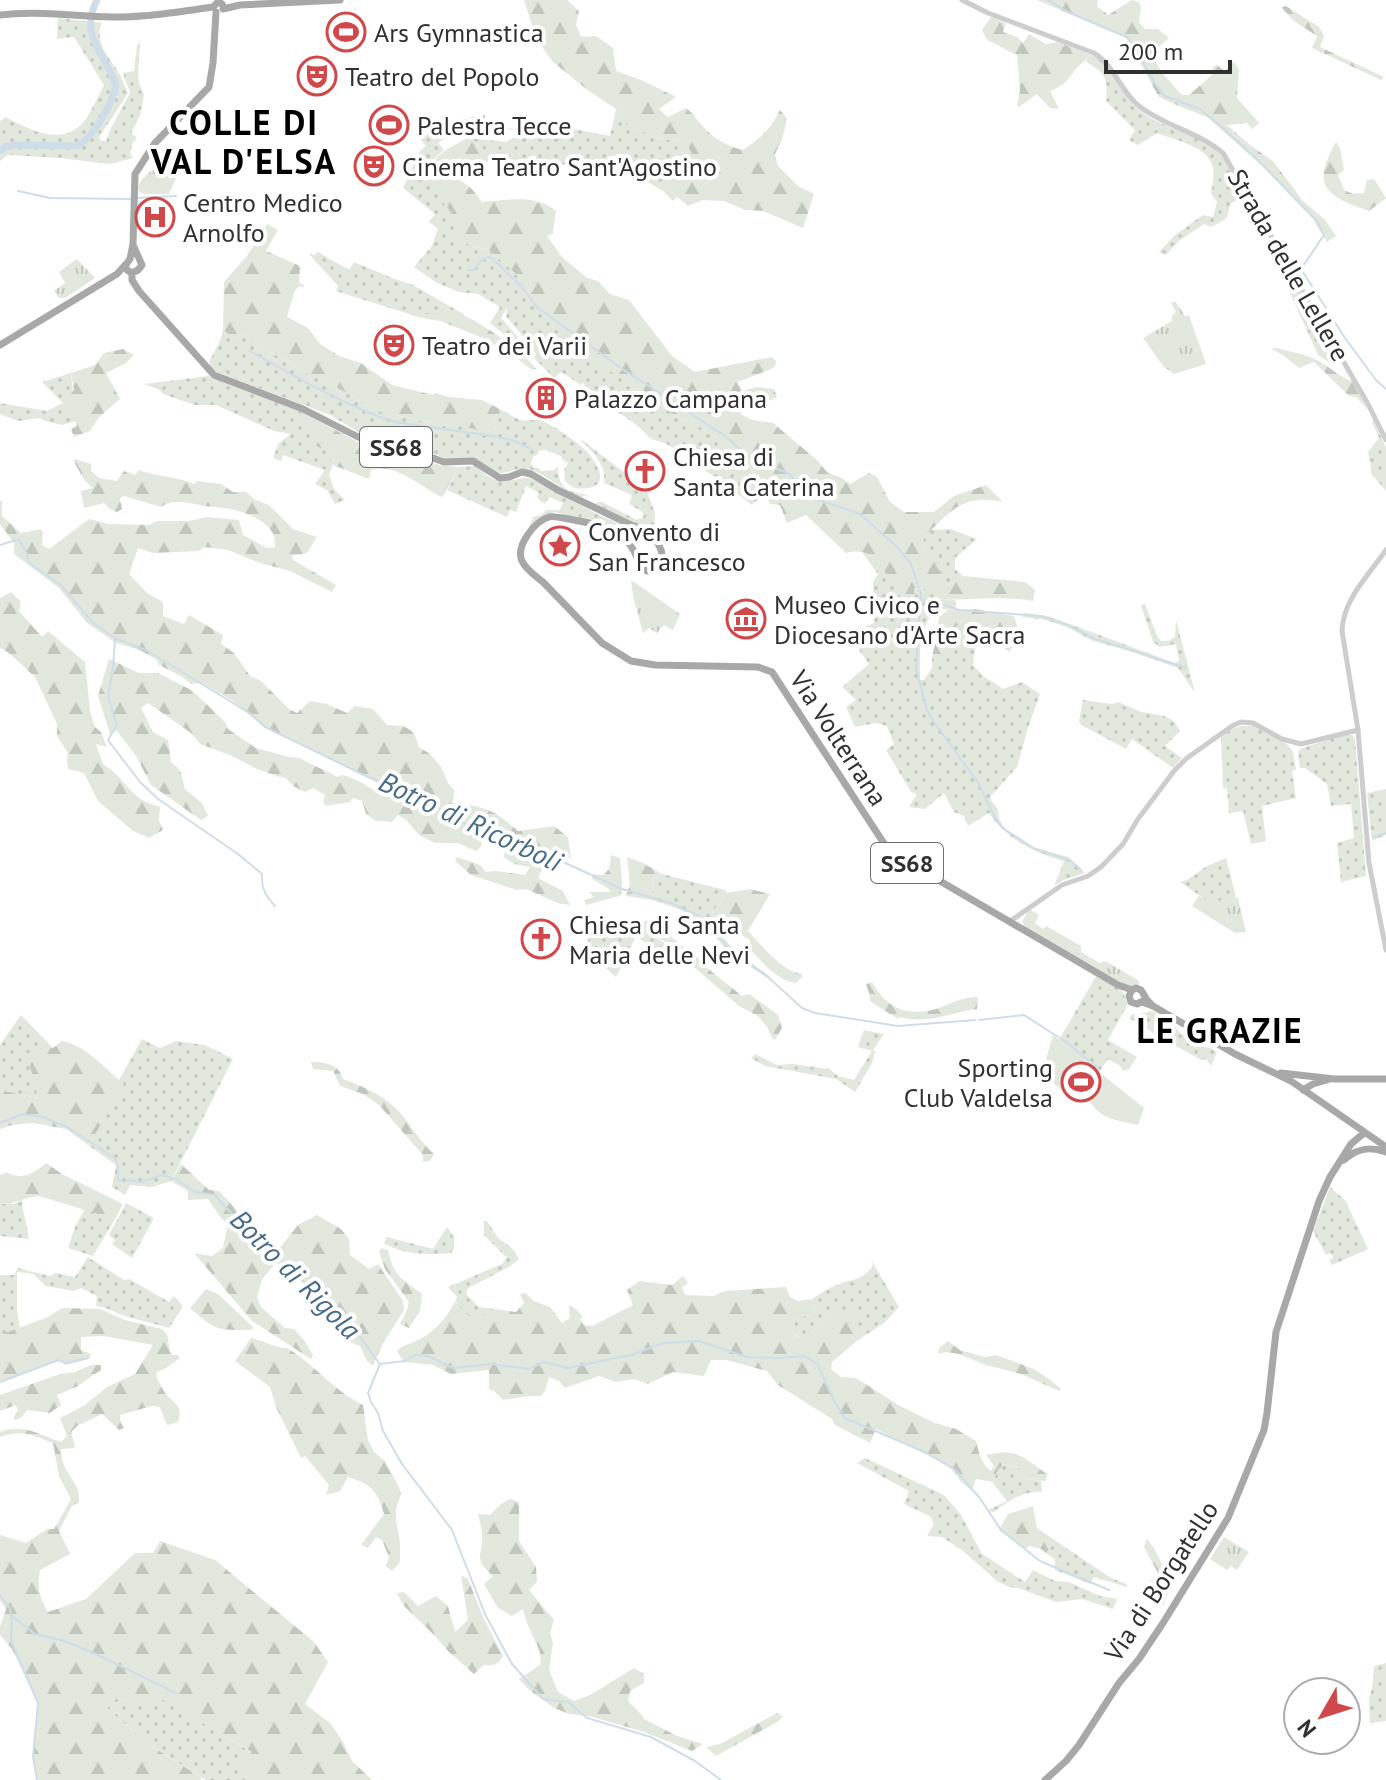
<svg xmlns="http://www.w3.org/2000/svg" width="1386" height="1780" font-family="'PT Sans',sans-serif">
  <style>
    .grass { fill: url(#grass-dots) }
    .forest { fill: url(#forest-firs) }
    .park { fill: url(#park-tufts) }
    .pitch { fill: #e2e8dd }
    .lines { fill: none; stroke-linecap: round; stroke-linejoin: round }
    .stream { stroke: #cfdde9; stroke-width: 2 }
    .river { stroke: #cfdde9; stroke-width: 7 }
    .minor { stroke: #cdcdcd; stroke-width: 5 }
    .major { stroke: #a8a8a8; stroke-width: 7 }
    .labels { text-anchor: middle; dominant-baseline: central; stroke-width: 8; stroke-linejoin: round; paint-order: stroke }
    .shield { fill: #fff; stroke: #6e6e6e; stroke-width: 2 }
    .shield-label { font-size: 24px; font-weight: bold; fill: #303030 }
    .poi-label { font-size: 26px; fill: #303030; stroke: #fff; text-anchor: start }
    .street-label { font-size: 26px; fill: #303030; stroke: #fff }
    .water-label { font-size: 28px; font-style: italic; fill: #476c89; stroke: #fff }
    .district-label { font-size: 34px; font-weight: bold; letter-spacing: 2px; fill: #000; stroke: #fff }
  </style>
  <defs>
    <pattern id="grass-dots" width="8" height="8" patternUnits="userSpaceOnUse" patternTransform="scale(2)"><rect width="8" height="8" fill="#e2e8dd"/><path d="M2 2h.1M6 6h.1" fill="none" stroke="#c2c7be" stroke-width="1.8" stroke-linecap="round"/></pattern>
    <pattern id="forest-firs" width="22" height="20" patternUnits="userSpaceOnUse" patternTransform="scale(2)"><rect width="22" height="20" fill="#e2e8dd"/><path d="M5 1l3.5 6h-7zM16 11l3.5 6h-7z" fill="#c2c7be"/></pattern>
    <pattern id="park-tufts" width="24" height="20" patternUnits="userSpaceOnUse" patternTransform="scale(2)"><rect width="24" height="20" fill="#e2e8dd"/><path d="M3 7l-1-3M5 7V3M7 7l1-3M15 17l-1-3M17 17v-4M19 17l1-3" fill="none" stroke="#c2c7be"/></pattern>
  </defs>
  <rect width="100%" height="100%" fill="#fff"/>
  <path class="grass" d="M 58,18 L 102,23 C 93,42 111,59 120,75 C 123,81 125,87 128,93 C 119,108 108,123 99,137 L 101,141 L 106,141 L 111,128 L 130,93 L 123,73 L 134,71 L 137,45 L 140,44 L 138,73 L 139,83 L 144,95 L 140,116 L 131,133 L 137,138 L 133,142 L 130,153 L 133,158 L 110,164 L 60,158 L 8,155 L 0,161 L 0,121 L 6,117 C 31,131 65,148 86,119 C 93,108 98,96 104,85 L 74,37 L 57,39 Z
    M 1089,54 C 1113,63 1120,93 1138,109 C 1157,126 1194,133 1214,149 C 1229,160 1237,179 1246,195 L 1230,204 C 1227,221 1228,218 1211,227 L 1204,224 L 1179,241 L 1166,255 L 1159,252 L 1175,235 L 1203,215 L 1213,217 L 1217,202 L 1211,194 C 1212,186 1215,174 1213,167 C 1208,146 1174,140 1157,133 L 1138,145 L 1129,140 L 1135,130 L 1106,101 C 1108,79 1106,73 1086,62 Z
    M 616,109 L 627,125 L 656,138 L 681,141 L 688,146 L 700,172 L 708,173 L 707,177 L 697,180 L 673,176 L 663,191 L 627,170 L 615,166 L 608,174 L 597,167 L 582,165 L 547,164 L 530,172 L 489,162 L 489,153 L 468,138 L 507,142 L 521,133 L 521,122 L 532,121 L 610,136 Z
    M 485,115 L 485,122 L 516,130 C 484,127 465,123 438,143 L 444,150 L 431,162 L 423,177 L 458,221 L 470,246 L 489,250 L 515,273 L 530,292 L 637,387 L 676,417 L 694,423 L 741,453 L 765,493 L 752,505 L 721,481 L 692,462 L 687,454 L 683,454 L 665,443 L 651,439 L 638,426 L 601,400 L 596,393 L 584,387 L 585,384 L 583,383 L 581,385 L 561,372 L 554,378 L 534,358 L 536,354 C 526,342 518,328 506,317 L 507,307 L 501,318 L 532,353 L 530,356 L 490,323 L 500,307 L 478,294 L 459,292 L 437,283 L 414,267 L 432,246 L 438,228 L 429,222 L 435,214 L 403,188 L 420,151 L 426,146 L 420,139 C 443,126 458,118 485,115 Z
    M 319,252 C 329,260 339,263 349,270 L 354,262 L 392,278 L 413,285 L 465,315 L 459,315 L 443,308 L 433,314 L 425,313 L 422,318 L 336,291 L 338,286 L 309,254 L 311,253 L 314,255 Z
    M 1290,275 L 1328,342 L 1324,345 L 1333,365 L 1318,355 L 1284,279 Z
    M 223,330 L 234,338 L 243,334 L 257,348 L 278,356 L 298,368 L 355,397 L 370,409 L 422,421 L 495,431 L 493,417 L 504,411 C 509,414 516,419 521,420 C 530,422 536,417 545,422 C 557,429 572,438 582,447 C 602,465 613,493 574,488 L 565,481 L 564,470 L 568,463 L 563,460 L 561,456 L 546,450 L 539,451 L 538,454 L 533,457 L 531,463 L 533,468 L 539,468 L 540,471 L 555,470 L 556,467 L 558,468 C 559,490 569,492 588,495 L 582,497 C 564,492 540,469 525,469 C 516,468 508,473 500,473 L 474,458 L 447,459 L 415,447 L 377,440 L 363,435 L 330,415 L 212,370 L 209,362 L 220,341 Z
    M 71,373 L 76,421 L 62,425 L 45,421 L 39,418 L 18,421 L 0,414 L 0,403 L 47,411 L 63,403 L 42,382 Z
    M 208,376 L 304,413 L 311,434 L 311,443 L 328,452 L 333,465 L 329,474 L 334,489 L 345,500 L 335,504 L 327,490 L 315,484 L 325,470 L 283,455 L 281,461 L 273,458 L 278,444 L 291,434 L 274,431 L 216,405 L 195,405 L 163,394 L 160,390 L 144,384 Z
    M 1374,420 L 1386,448 L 1386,491 L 1371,473 L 1371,467 L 1368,452 L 1379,438 L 1372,422 Z
    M 582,440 L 626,474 L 638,480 L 637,482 L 642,486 L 644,484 L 655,513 L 654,533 L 596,504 L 597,502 L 602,502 L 637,520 L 639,518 L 641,519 L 644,515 L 641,511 L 629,504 L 632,495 L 604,483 C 607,467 593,451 581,441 Z
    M 475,466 C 481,470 485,475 491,478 C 504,486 518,476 530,478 L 595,513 L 635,531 L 631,540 L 618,530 L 555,512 L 546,515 L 527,532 L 533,517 L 543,514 L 546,510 L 560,510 L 563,503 L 549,497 L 545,504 L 537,498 L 539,493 L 526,486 L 516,512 L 510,510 L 507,517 L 447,490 L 459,467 Z
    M 950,529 L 977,539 L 955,558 L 955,569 L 963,576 L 942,589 L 925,553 L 923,538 L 931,530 Z
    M 862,552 L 874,556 L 909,606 L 915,597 L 914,588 L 926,589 L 934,594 L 936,599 L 955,600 L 956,610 L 935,609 C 918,632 920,653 920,680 L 924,680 L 932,668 L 932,658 L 938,660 L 952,628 L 965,624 L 1006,628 L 1010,652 L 999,645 L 984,640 L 975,649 L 973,665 L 983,676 L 1003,689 L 1022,682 L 1040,694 L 1028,728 L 1017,767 L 991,796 L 991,801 L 998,809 L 999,819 L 1004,828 L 1033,847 L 1068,857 L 1085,873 L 1063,880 L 1054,886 L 1064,861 C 1035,853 1006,839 989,813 L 968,826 L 964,816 L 954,812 L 944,793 L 925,809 L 909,807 L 917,794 L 911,792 L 886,750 L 894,744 L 887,726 L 876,723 L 855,727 L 846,707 L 856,700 L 842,687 L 869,664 L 859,650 L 865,627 L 874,623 L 873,582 L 878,574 Z
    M 1145,604 L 1157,636 L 1161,641 L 1168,641 L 1175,637 L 1176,620 L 1195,693 L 1178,668 L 1133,652 L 1093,641 L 1067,627 L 1045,620 L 1022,617 L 1024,613 L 1048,616 L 1175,663 L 1179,661 L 1176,644 L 1160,647 L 1153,642 L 1141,605 Z
    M 1083,700 L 1112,704 L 1118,702 L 1141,712 L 1164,716 L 1174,721 L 1180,731 L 1165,746 L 1182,758 L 1173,768 L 1132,739 L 1126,749 L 1081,725 L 1079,721 Z
    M 1242,726 L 1256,726 L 1287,744 L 1293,752 L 1296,769 L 1292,771 L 1296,798 L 1262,806 L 1266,841 L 1251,844 L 1243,811 L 1229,813 L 1227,789 L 1223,788 L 1221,737 L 1232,729 Z
    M 1342,735 L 1352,735 L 1355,739 L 1366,876 L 1341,882 L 1337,843 L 1354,838 L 1351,804 L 1331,806 L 1327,784 L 1305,768 L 1300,768 L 1298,753 L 1300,749 Z
    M 1386,789 L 1386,835 L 1372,841 L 1367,793 Z
    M 1226,858 L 1235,893 L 1213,905 L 1180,882 L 1187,880 L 1207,866 Z
    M 662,874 L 725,890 L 727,893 L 712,913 L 727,930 L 724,938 L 733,949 L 769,976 L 767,978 L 727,951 L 703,921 L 676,908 L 652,900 L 654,886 L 652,879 Z
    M 597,920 C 629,928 651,929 676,952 L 671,961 L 636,936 L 616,977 L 584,949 Z
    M 1096,976 L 1122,991 L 1128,1004 L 1108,1040 L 1137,1057 L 1129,1069 L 1123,1071 L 1120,1066 L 1108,1059 L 1099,1072 L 1059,1040 Z
    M 1152,1011 L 1173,1024 L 1181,1034 L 1203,1047 L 1211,1048 L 1217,1052 L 1211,1066 L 1206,1059 L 1201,1060 L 1160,1037 L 1163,1037 L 1168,1026 L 1162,1024 L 1155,1034 L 1129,1018 L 1132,1014 L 1135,1015 Z
    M 21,1015 L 53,1048 L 39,1098 L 0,1090 L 0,1045 Z
    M 864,1030 L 884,1034 L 873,1050 L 875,1052 L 872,1063 L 855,1092 L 836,1079 L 765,1066 L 751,1058 L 755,1054 L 777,1065 L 792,1064 L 829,1069 L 838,1076 L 854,1080 L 872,1051 L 858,1047 Z
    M 142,1039 L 160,1048 L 176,1041 L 205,1045 L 233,1059 L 171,1181 L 152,1187 L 130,1185 L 125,1195 L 112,1187 L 116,1165 L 88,1145 L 101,1125 L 123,1085 L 119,1080 Z
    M 1330,1187 L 1345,1200 L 1368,1249 L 1332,1265 L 1329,1260 L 1333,1258 L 1331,1253 L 1326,1255 L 1313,1231 Z
    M 22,1200 C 22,1215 29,1225 28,1239 L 0,1236 L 0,1204 L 14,1204 Z
    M 126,1203 L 154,1218 L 132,1258 L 112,1244 L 115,1240 L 109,1235 Z
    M 85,1209 L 115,1219 L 93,1256 L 68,1248 L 75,1227 Z
    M 484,1221 L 487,1221 L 498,1238 L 512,1248 L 519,1259 L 509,1267 L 468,1288 L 466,1294 L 479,1307 L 495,1309 L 473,1321 L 455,1302 L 457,1297 L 448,1287 L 502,1264 L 507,1258 L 484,1235 Z
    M 447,1227 L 454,1237 L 454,1249 L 451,1253 C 429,1255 403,1255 384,1243 L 387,1237 L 433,1249 Z
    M 88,1257 L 124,1280 L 129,1279 L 169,1302 L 174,1296 L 182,1305 L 182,1308 L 169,1328 C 156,1324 142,1321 128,1317 C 117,1314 108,1307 96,1306 L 97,1296 L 81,1288 L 74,1291 L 46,1286 L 33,1274 L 17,1272 L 17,1310 L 20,1328 L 0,1335 L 0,1275 L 14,1275 L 18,1268 L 50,1276 L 56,1273 L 75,1277 Z
    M 870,1258 L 899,1307 L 884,1323 L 858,1340 L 856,1328 L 834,1312 L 812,1332 L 800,1338 L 792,1333 L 796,1318 L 811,1315 L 815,1309 L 812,1299 C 820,1294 828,1288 837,1285 C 853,1278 862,1282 873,1265 Z
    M 865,1458 L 944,1495 L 961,1515 L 982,1554 L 1025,1582 L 1033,1570 L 1055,1581 L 1069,1582 L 1100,1596 L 1117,1599 L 1113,1609 L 1082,1599 L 1056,1602 L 1018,1588 L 1009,1587 L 997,1581 L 963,1551 L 942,1537 L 927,1536 L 934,1524 L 931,1517 L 904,1504 L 909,1491 L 857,1463 Z
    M 1004,1464 L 1019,1468 L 1025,1479 L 1041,1481 L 1042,1492 C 1024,1490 1007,1502 994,1512 L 986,1511 L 1007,1501 L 992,1482 L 998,1470 Z
    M 1056,1541 L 1111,1578 L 1127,1584 L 1127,1587 L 1094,1577 L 1090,1584 L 1055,1570 L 1055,1559 L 1046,1553 Z
    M 1386,1663 L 1386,1721 L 1370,1723 L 1369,1700 L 1373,1682 L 1374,1666 Z
    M 116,1698 L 143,1705 L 163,1699 L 253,1753 L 238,1769 L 246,1780 L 206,1780 L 150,1745 L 107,1709 Z"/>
  <path class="forest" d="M 524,0 L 567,0 L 579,11 L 576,25 L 581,37 L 596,36 L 613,48 L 616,71 L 641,80 L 676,97 L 659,109 L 668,117 L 686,108 C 693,113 694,116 699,122 C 710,136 725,146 743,150 C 759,139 771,129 780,110 L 787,119 L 782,139 L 775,154 L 778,166 L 798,186 L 814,194 L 803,228 L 763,211 L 745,210 L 724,201 L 703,200 L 688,206 L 677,197 L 673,201 L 663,191 L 673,176 L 687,174 L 697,180 L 707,176 L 707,173 L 700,172 L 688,146 L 681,141 L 656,138 L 627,125 L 616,109 L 589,91 L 553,62 L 536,38 Z
    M 1037,0 L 1098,0 L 1097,6 L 1108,15 L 1132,0 L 1139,2 L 1141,8 L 1139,22 L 1145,29 L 1158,29 L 1169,38 L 1153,52 C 1156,69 1171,83 1182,95 L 1189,95 L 1212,75 L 1213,67 L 1217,65 L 1224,71 L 1234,62 L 1239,70 L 1237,98 L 1259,123 L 1252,129 L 1247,123 L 1227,125 L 1250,145 L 1273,161 L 1303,201 L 1325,220 L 1336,236 L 1327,242 L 1313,219 L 1261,165 L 1207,117 L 1181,107 L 1159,97 L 1126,38 Z
    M 1286,6 L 1319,27 L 1324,36 L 1320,47 L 1384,77 L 1381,80 L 1312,48 L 1317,36 L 1294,21 L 1281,7 Z
    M 991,17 L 1006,23 L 1003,32 L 1017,37 L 1023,43 L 1029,34 L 1046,44 L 1057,42 L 1089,54 C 1086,62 1081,63 1076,69 C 1066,81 1066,85 1050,91 L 1059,109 L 1050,108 L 1037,94 L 1019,107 L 1017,105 L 1020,90 L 1017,55 C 1006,51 998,44 987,40 L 982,30 Z
    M 468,138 L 489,153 L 489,162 L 466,160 L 454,171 L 455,176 L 472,189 L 482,202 C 508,200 535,194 556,211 L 553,233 L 547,236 L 562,257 L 587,278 L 598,281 L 610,294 L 629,300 L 672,356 L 695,372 L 772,357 L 776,361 L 775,366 L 771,369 L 738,382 L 742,391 L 757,387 L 774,389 L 777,397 C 766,404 748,404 740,414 L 753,420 L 773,423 L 817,460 L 828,473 L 840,477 L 850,484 L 869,473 L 877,477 L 890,502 L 904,512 L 934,512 L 954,496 L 986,485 L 1003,502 C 962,493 950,512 923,538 L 925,552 L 939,555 L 942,589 L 963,576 L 1025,582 L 1035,590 L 1033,601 C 1001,595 968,601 936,599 L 934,594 L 926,589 L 914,588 L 915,597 L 909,606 C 905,601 900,597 897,592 C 883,572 877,545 846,553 L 806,515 L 787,523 L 780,505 L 770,504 L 759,482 L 741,453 L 694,423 L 676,417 L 654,399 L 582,353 L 547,318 L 515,273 L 489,250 L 470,246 L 458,237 L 458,221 L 423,177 C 435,155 446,149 468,138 Z
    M 1336,142 L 1340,148 L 1344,170 L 1338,175 L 1344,190 L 1353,194 L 1364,193 L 1367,180 L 1374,179 L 1386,198 L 1369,211 C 1325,196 1311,186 1336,142 Z
    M 267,224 L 278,230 L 266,251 L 300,266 L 299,283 L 304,285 L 304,287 L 300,286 L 295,290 L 287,317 L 308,328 L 320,344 L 339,356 L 361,363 L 392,385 L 433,395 L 436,393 L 449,397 L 482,400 L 504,411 L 493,417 L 495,432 L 422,421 L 369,409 L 355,397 L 298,368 L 278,356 L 257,348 L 243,334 L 234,338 L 223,330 L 224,282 L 247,256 Z
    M 443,308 C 451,312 460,313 467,317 C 484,324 526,355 536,369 L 532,370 L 510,353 L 483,338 L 440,321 L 422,318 L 425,313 L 433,314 Z
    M 1277,348 C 1290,352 1305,354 1317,360 C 1329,366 1339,377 1352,381 L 1368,410 L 1356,397 L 1349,396 L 1314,362 L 1299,368 L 1283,355 L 1271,349 Z
    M 123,349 L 134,355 L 126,363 L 106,373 L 120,399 L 99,417 L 90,431 L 74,437 L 71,429 L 77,426 L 76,422 L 70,418 L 64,403 L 74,390 L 71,373 L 95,365 L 104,353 Z
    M 304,413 L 367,447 L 406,454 L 439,465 L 459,467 L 442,497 C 420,487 396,462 371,470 L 369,479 L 333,465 L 328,452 L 311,443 L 311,434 L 303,427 Z
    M 74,459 L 91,464 L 91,471 L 99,478 L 117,481 L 124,471 L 136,475 L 138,470 C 157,477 177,476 194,484 L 197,481 L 221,484 L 233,492 L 246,492 L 254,499 L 269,505 L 293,529 L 317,537 L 307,553 L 292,556 L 293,560 L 336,585 L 332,592 L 290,571 L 260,563 L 228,550 L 204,547 L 199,551 L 153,553 L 138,548 L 129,574 L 147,593 L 163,602 L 163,616 L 184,624 L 189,615 L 223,635 L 221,644 L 234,653 L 250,676 L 261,681 L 289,709 L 297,713 L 310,701 L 327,704 L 347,713 L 355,706 L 373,709 L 387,725 L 403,726 L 414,732 L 419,747 L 430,754 L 441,767 L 448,783 L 454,790 L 453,803 C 486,807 493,809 518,831 L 554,826 L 568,837 L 571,858 L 546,860 L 538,878 L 563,891 L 570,905 L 558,903 L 526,889 L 517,890 L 471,875 L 455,861 L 457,857 L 480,865 L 486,872 L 496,871 L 525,875 L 530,867 L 514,864 L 504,857 L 506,847 L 480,836 L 482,846 L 476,851 L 458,843 L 435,843 L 419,835 L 406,820 L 398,815 L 392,822 L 376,821 L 366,814 L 362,801 L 353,798 L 350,802 L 326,806 L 323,802 L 325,795 L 313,788 L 305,792 L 293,786 L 286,778 L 280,777 L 257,769 L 230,755 L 200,744 L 191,733 L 148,703 L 141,708 L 153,732 L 168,740 L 171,762 L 180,770 L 185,789 L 202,803 L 208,816 L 201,820 L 151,785 L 136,756 L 117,731 L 110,734 L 98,696 L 109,659 L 139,673 L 158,673 L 193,691 L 225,722 L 228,729 L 256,748 L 289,757 L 299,758 L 338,777 L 342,775 C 366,780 376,798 402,799 L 403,797 L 366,777 L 263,726 L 233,701 L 202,683 L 191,684 L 181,676 L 159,665 L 157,660 L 140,650 L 116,643 L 87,623 L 59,588 L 14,554 L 14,543 L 0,524 L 0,501 L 2,501 L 2,516 L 21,533 L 41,529 L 43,533 L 42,545 L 49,549 L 89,519 L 109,524 L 149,525 L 157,521 L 189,521 L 207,517 L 239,520 L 243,535 L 267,548 L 275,547 C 275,540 275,535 270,529 C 260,517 239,510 224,508 C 217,507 211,507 204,506 C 191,503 172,498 161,507 L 124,496 L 120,498 L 122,509 L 117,512 L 110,509 L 104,503 L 84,508 L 81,491 L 93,488 L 85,481 L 74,462 Z
    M 11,592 L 21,602 L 19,611 L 42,637 L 48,631 L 85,662 L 90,711 L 95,727 L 101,732 L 107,747 L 96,744 L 103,764 C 121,775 126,789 142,800 C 147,803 154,805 160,807 L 159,820 L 163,830 L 149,838 L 133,831 L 98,801 L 84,773 L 68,769 L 67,759 L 68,753 L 57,736 L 57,724 L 35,677 L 9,653 L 0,648 L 0,598 Z
    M 975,609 L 1014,616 L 1018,629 L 1010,652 L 1005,628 L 965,624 L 952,628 L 938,661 L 932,658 L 939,617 L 948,610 Z
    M 611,855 L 620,858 L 622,883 L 621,894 L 619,896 L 586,905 L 584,900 L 594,897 L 589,892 L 610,892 L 609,889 L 592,879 L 593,874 L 603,875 L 609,869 Z
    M 627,857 L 643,863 L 662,874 L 652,879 L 654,886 L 652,900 L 626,896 L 630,884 Z
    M 750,889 L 770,894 L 748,931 C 760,944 784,973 802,974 L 802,977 L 796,983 C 777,981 762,962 749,948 L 750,940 L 735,931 L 727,930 L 712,913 L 727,893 Z
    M 646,921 L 658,925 L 687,950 L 707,964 L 706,967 L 742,996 L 749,994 L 752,996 L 778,1015 L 782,1028 L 775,1040 L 772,1038 L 767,1027 L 758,1016 L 739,1006 L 664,941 L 650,933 L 636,929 L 640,922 Z
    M 872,982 C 886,1008 907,1017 936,1009 C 952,1004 960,997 978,997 L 977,1009 C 950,1012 929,1025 900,1017 L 898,1019 L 870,1001 L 870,996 L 866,984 Z
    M 62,1041 C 86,1045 105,1069 124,1084 L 101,1125 L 88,1145 L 66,1129 L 33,1123 L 12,1125 L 0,1129 L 0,1090 L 38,1098 L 27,1053 L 53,1048 Z
    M 311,1062 C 325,1062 339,1064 343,1079 C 365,1087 386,1096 402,1115 C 413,1128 421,1143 434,1154 L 430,1161 L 423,1162 L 423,1155 L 379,1105 L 363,1094 L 340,1086 L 333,1071 L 313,1069 Z
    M 46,1163 L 62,1174 L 123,1204 L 115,1219 L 39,1196 C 24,1197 17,1204 0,1204 L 0,1175 C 11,1171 10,1176 21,1176 C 31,1175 39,1169 46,1163 Z
    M 181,1164 L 209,1190 L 219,1191 L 246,1220 L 279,1249 L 298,1225 L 317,1215 L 341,1229 L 349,1239 L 350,1255 L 369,1269 L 378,1264 L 403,1301 L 404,1310 L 382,1345 L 373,1366 L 367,1361 L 360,1346 L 352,1343 L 330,1323 L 332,1309 L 287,1269 L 276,1263 L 262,1279 L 257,1298 L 261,1307 L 285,1328 L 294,1329 L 304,1340 L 313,1355 L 311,1359 L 252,1321 L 194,1253 L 212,1256 L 223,1248 L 228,1224 L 221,1218 L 208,1199 L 188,1200 L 188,1191 L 171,1181 Z
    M 382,1248 L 388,1250 C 393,1276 402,1279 422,1294 L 420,1311 L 409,1328 L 400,1324 L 407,1310 L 409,1302 L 385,1269 L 379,1252 Z
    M 683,1276 L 688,1283 L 682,1287 L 685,1295 L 713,1296 L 726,1291 L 786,1287 L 790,1297 L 798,1301 L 812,1299 L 815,1309 L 811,1315 L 796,1318 L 792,1333 L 799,1338 L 812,1332 L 834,1312 L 851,1308 L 861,1319 L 856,1328 L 858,1340 L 832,1362 L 831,1369 L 841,1377 L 856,1378 L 900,1406 L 935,1423 L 956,1429 L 976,1441 C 979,1453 981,1463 991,1471 L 994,1466 L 986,1455 C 1018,1447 1022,1457 1047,1474 L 1046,1481 L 1025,1479 L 1019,1468 L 1004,1464 L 998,1470 L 992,1482 L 976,1479 L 972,1491 L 960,1481 L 952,1468 L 876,1429 L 870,1443 L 835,1425 L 832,1419 L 778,1385 L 767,1371 L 726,1360 L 711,1360 L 704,1376 L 673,1372 L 648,1384 L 634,1379 L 616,1382 L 599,1376 L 565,1388 L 559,1381 L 549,1377 L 545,1391 L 541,1396 L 529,1396 L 503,1400 L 494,1391 L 489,1389 L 489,1370 L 451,1374 L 433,1365 L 404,1362 L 397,1351 C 402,1345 407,1345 414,1342 C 433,1334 445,1320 455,1302 L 473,1320 L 495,1309 L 516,1312 L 524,1303 L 520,1294 L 525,1293 L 534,1301 L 550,1307 L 562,1323 L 570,1318 L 569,1305 L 576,1309 L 583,1317 L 580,1319 L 584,1325 L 592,1326 L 633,1305 L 627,1290 L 639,1281 L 672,1285 Z
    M 206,1289 L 218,1294 L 254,1328 L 251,1330 C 215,1330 217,1331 190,1308 Z
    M 62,1308 L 100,1309 L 125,1320 L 162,1329 L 167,1334 L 170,1351 L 172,1355 L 178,1355 L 180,1358 L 166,1368 L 157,1372 L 156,1376 C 159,1382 162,1389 166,1394 C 176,1406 183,1405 178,1422 L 167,1425 L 160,1407 L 152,1406 L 120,1415 L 120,1420 L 124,1428 L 119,1430 L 102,1414 L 77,1426 L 71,1432 L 75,1446 L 74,1448 L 61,1449 C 61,1468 70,1473 77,1488 C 79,1491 79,1498 79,1502 L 72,1506 L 59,1531 L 70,1554 L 40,1570 C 37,1587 39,1597 48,1612 L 86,1599 L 135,1553 L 153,1553 L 160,1541 L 215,1560 L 314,1642 L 328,1662 L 305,1704 L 331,1724 L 343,1742 L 352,1761 L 372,1780 L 246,1780 L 237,1769 L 252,1752 L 163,1700 L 143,1706 L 117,1698 L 107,1709 L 150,1745 L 202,1778 L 200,1780 L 37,1780 L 33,1757 L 38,1703 L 12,1649 L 0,1635 L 0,1627 L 6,1609 L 0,1601 L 0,1535 L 26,1543 L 47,1529 L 54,1529 L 71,1499 L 59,1476 L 53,1443 C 32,1435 23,1429 0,1437 L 0,1432 C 21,1423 41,1435 61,1442 L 67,1436 L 60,1418 L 85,1405 L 107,1387 L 135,1374 L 153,1345 L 103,1336 L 81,1337 L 81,1350 L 91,1354 L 89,1359 L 66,1365 L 59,1361 L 0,1383 L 0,1335 L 48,1317 Z
    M 251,1338 C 261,1340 279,1349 287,1348 C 314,1364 334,1391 363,1405 L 368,1440 L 374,1452 L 385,1461 L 398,1485 L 401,1494 L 396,1509 L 396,1520 L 400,1542 L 400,1562 L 392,1571 L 386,1566 L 389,1557 L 382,1540 L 376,1537 L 368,1548 L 361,1545 L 384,1514 C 378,1491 371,1484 348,1477 L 340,1491 L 326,1495 L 329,1485 L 305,1456 L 301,1458 L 277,1409 L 270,1387 L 235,1361 Z
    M 948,1341 L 960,1350 L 985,1357 L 996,1355 L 1034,1369 L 1049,1379 L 1061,1389 L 1059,1391 L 1021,1374 L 986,1365 L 959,1354 L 946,1352 L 938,1354 L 939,1348 Z
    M 91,1365 L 101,1365 L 101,1370 L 76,1387 L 57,1395 L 61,1405 L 50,1413 L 27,1410 L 22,1417 L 16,1420 L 13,1418 L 18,1410 L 16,1405 L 0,1411 L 0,1395 L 60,1374 L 75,1372 Z
    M 510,1499 L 519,1502 L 519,1541 L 536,1567 L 537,1582 L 529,1590 L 554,1620 L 550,1633 L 553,1643 L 549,1670 L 558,1692 L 574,1701 L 590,1695 L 634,1668 L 644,1674 L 644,1683 L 630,1691 L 628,1701 L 642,1715 L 644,1719 L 677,1736 L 703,1744 L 692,1751 L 644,1732 L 589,1716 L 569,1714 L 554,1708 L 528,1689 L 519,1679 L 540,1665 C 543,1651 535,1643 530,1630 C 527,1624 525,1616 523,1609 L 512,1616 L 498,1608 L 484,1584 L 493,1576 C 471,1557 484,1555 482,1534 C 482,1527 479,1520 478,1514 L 490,1515 L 501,1504 Z
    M 1033,1506 L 1037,1528 L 1056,1541 L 1046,1553 L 1041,1549 L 1029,1546 L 1025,1549 L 999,1530 L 1008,1514 Z
    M 1147,1539 L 1154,1548 L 1171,1583 L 1164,1605 L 1157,1602 L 1151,1581 L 1158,1573 L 1144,1547 Z
    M 461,1575 L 468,1579 L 483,1617 L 503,1656 C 498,1665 494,1666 484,1665 L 474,1674 L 449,1652 L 433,1634 L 403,1605 L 397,1593 L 404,1592 L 418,1606 L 436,1596 L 448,1606 L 455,1632 L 468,1620 Z
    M 777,1713 L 783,1716 L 779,1721 L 716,1756 L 706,1747 L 720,1744 Z"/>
  <path class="park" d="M 152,170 L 176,178 L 169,194 L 144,194 L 139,192 C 136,182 145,177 152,170 Z
    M 77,259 L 95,278 L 65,298 L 59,298 L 54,291 L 65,283 L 59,272 Z
    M 1175,301 L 1185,316 L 1189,315 L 1206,364 L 1174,374 L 1164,367 L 1143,338 L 1172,321 L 1172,315 L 1176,312 L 1171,303 Z
    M 631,580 L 680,614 L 673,630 L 664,625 L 657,633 L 649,628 L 643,633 L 633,596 Z
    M 1235,893 L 1236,898 L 1238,898 L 1246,932 L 1235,933 L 1192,906 L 1199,896 L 1213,904 Z
    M 1029,909 L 1039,915 L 1035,923 L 1043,929 L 1046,926 L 1081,946 L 1081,952 L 1100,963 L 1105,961 L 1138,980 L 1140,984 L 1130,987 L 1123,985 L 1028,930 L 1022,922 Z
    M 1224,1537 L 1249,1552 L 1237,1570 L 1231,1566 L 1227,1570 L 1210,1559 Z"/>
  <path class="pitch" d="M 1053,1035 L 1144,1108 L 1138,1125 C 1116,1120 1102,1120 1089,1101 L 1078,1097 L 1073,1099 L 1042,1074 Z"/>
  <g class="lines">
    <path class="stream" d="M 1048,0 L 1068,12 L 1129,38 L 1156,85 L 1165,96 L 1200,109 L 1223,128 L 1256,158 L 1285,188 L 1316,220 L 1324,235 L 1301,269 L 1345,338 L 1376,380 L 1386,389
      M 18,191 L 50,198 L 131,199
      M 137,198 L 176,196
      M 468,270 L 474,270 L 481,261 L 489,257 L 493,259 L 521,286 L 537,307 L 621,368 L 725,436 L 753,460 L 788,473 L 813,498 L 860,514 L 895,545 L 910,562 L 921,593 L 916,669 L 927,710 L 931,718 L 979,784 L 995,818 L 1004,829 L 1035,849 L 1070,860 L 1081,870
      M 250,351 C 296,377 345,406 395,422 L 492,436 L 512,440 L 531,449
      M 0,545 L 16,540 L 20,541 L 27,554 L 29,563 L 61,585 L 93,623 L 117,639 L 146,650 L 251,714 L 265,727 L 366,776 L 422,797 L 456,820 L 509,844 L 550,856 L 622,889 L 671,903 L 705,919 L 730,950 L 767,976 L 802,1008 L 815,1013 L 898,1026 L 975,1020
      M 922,600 L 933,601 L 959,610 L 1040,616 L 1068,625 L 1093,638 L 1186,668
      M 115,639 L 113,667 L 108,697 L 117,725 L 108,740 L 140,782 L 158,799 L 238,854 L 262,874 C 261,888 265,895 275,906
      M 1374,837 L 1386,833
      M 979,1020 L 1024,1015 L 1066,1042 L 1098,1068
      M 0,1123 L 23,1114 L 43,1117 L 67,1127 L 115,1158 L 118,1167 L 118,1179 L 123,1182 L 130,1180 L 142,1182 L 161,1175 L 176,1179 L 195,1192 L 215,1195 L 225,1207 L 303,1281 L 338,1309 L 336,1316 L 349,1334 L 360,1337 L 379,1363
      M 380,1364 L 405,1361 L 415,1355 L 428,1356 L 453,1368 L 490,1364 L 529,1369 L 544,1362 L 568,1368 L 631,1355 L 663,1343 L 699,1341 L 747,1357 L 781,1358 L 805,1356 L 818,1365 L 834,1401 L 845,1418 L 927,1453 L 955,1470 L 979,1497 L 1001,1530 L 1040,1561 L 1109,1590
      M 380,1364 L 368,1393 L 371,1402 L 378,1413 L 383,1431 L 402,1464 L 452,1530 L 485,1614 L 512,1664 L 543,1699 L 568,1702 L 587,1718 L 651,1737 L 695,1761 L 721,1780
      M 0,1382 L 58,1360 L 66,1363 L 88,1358
      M 0,1595 L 10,1608 L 12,1621 L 11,1641 L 38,1703 L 33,1757 L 37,1780
      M 12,1616 L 35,1634 L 65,1641 L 98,1655 L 176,1693"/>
    <path class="river" d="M 0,151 L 5,147 L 14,145 L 77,146 C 92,140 113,102 116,86 C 106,53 78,37 97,0"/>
    <path class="minor" d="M 962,0 L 988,13 L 1094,53 C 1115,66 1120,91 1139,106 C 1164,126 1199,132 1223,153 L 1368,404 L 1386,440
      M 1386,550 C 1369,575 1343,599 1342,631 L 1358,730 L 1369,863 L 1386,950
      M 1009,922 L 1062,885 L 1088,876 L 1101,867 L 1123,844 L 1138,819 L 1174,771 L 1187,758 L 1232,726 L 1241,722 L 1253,723 L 1282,739 L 1301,744 L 1358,730"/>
    <path class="major" d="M 223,9 L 240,5 L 340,0
      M 0,15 C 38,10 75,17 113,17 C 147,17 179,12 213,7 L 218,2 L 222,4 L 224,8
      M 132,273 L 132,280 L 139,291 L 214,375 L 303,409 L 368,442 L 410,450 L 444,462 L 473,461 L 500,478 L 509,477 L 522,472 L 531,474 L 558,490 L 650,534 C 663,545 671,569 647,571 C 639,566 638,559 634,551 C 628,540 616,531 605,527 C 599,525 553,515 549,517 C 535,521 515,546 522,561 C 526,570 537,577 544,583
      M 132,273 L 127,270 L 125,266 L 130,259 L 133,244 L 135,174 L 155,143 L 209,87 L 213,63 L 216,12
      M 132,273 L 138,270 L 142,265 L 134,247
      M 0,345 L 117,274 L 125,265
      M 543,582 L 602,643 L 631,661 L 655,665 L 758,667 L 772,672 L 883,842 L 892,853 L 1118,985 L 1132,990 L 1136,988 L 1141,990 L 1147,1000 L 1153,1006
      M 1132,990 L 1129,996 L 1131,1002 L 1137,1004 L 1143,1001
      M 1142,1002 L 1153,1006 L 1235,1054 L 1291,1081 L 1386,1147
      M 1281,1073 L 1334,1079 L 1386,1079
      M 1303,1090 L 1313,1084 L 1327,1080
      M 1344,1160 C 1357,1148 1370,1146 1386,1152
      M 1045,1780 L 1066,1761 L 1079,1745 L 1119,1683 L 1139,1659 L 1163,1623 L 1228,1518 L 1264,1430 L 1267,1413 L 1276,1332 L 1319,1201 L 1330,1177 L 1351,1144 L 1364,1133"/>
  </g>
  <defs>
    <g id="stadium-ring" transform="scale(2)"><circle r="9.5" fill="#fff" stroke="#d1484a" stroke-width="1.5"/><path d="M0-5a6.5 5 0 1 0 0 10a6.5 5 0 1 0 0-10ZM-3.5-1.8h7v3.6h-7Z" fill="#d1484a"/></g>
    <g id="theatre-ring" transform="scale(2)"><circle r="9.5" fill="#fff" stroke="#d1484a" stroke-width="1.5"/><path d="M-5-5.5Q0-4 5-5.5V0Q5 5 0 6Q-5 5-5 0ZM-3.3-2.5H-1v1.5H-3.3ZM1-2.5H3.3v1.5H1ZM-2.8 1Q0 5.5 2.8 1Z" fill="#d1484a"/></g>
    <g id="hospital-ring" transform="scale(2)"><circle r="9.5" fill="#fff" stroke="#d1484a" stroke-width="1.5"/><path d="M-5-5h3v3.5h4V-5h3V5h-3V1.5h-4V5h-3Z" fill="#d1484a"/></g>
    <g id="building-ring" transform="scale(2)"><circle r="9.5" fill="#fff" stroke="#d1484a" stroke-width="1.5"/><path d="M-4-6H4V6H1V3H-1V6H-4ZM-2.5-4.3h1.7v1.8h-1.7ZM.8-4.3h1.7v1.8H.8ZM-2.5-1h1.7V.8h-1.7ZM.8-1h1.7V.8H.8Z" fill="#d1484a"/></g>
    <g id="church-ring" transform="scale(2)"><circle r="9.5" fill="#fff" stroke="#d1484a" stroke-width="1.5"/><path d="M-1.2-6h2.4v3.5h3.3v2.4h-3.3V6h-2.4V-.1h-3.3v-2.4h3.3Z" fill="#d1484a"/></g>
    <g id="sight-ring" transform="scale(2)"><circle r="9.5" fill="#fff" stroke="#d1484a" stroke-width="1.5"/><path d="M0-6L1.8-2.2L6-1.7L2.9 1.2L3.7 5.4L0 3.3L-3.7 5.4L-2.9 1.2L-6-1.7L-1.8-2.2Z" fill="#d1484a"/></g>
    <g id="museum-ring" transform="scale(2)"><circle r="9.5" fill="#fff" stroke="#d1484a" stroke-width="1.5"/><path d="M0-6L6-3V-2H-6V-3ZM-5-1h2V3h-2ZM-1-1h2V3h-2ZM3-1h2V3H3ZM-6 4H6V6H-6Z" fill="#d1484a"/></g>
  </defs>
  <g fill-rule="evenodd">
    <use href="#stadium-ring" x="346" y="32"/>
    <use href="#theatre-ring" x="317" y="76"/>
    <use href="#stadium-ring" x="389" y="125"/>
    <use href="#theatre-ring" x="374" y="166"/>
    <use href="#hospital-ring" x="155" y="217"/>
    <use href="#theatre-ring" x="394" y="345"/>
    <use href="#building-ring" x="546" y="398"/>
    <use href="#church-ring" x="645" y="471"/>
    <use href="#sight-ring" x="560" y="546"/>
    <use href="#museum-ring" x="746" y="619"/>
    <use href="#church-ring" x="541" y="939"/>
    <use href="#stadium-ring" x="1081" y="1082"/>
  </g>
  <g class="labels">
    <g class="shield">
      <rect x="360" y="427" width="72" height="40" rx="6"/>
      <rect x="871" y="843" width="72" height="40" rx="6"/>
    </g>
    <g class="shield-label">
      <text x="396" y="447">SS68</text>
      <text x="907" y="863">SS68</text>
    </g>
    <g class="poi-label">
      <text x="374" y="32">Ars Gymnastica</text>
      <text x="345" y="76">Teatro del Popolo</text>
      <text x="417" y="125">Palestra Tecce</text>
      <text x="402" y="166">Cinema Teatro Sant'Agostino</text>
      <text x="183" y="202">Centro Medico<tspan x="183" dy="30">Arnolfo</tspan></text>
      <text x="422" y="345">Teatro dei Varii</text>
      <text x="574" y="398">Palazzo Campana</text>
      <text x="673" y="456">Chiesa di<tspan x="673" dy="30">Santa Caterina</tspan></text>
      <text x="588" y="531">Convento di<tspan x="588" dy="30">San Francesco</tspan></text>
      <text x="774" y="604">Museo Civico e<tspan x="774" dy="30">Diocesano d'Arte Sacra</tspan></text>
      <text x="569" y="924">Chiesa di Santa<tspan x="569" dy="30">Maria delle Nevi</tspan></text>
      <text x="1053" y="1067" text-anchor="end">Sporting<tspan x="1053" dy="30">Club Valdelsa</tspan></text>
    </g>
    <g class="street-label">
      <text transform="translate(1289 265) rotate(60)">Strada delle Lellere</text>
      <text transform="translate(839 738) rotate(57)">Via Volterrana</text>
      <text transform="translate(1161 1581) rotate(-57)">Via di Borgatello</text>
    </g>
    <g class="water-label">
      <text transform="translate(471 821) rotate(25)">Botro di Ricorboli</text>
      <text transform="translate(296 1274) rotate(45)">Botro di Rigola</text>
    </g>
    <g class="district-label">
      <text x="244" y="122">COLLE DI<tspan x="244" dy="39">VAL D'ELSA</tspan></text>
      <text x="1220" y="1030">LE GRAZIE</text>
    </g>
  </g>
  <g transform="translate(1322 1716) rotate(231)"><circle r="38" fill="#ffffff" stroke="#acacac" stroke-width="2"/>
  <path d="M0-6L14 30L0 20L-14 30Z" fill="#d1484a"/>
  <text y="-12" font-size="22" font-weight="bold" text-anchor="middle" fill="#303030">N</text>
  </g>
  <path d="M1106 60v12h124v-12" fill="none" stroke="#303030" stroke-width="4"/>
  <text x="1118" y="60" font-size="24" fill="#303030" stroke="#ffffff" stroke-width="6" paint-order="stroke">200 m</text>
</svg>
